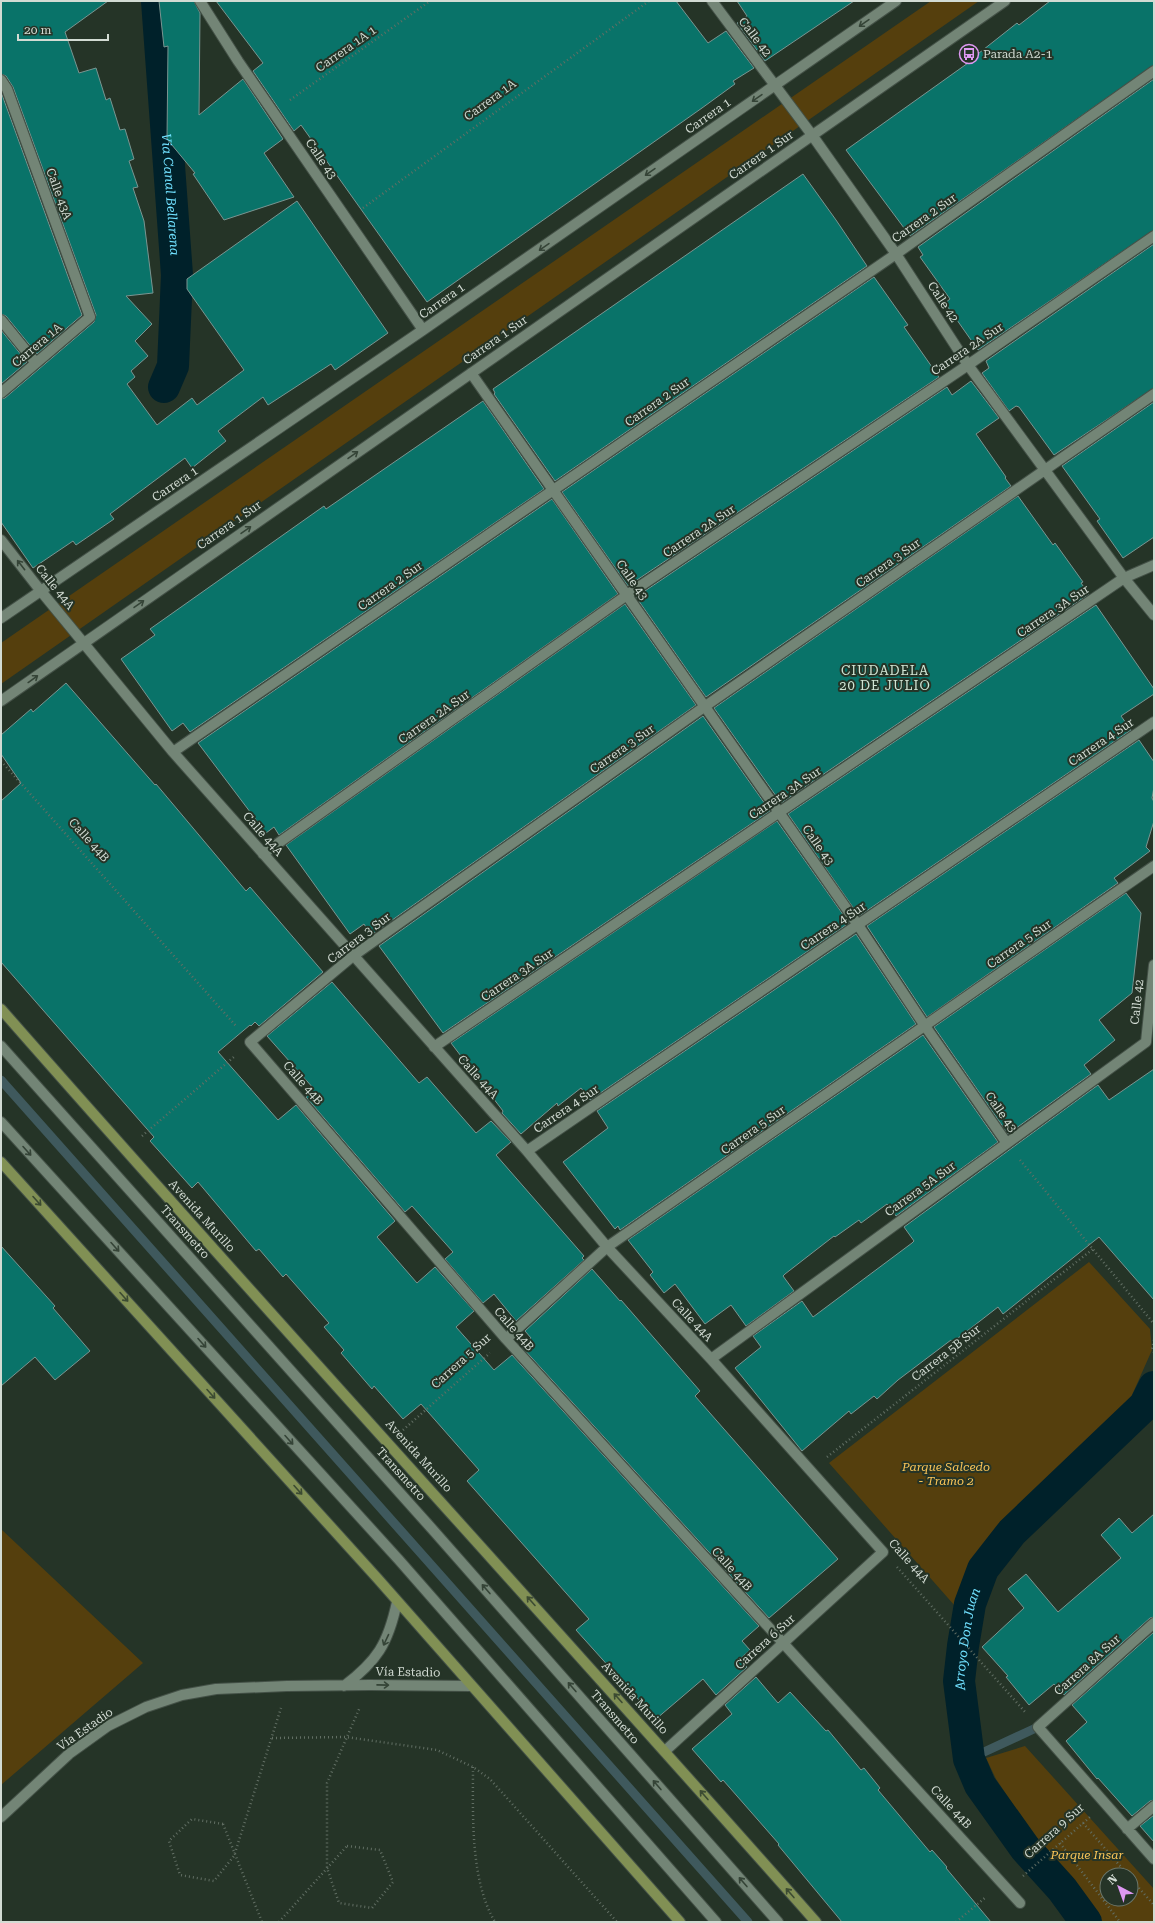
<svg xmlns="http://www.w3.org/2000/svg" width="1155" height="1923" font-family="'Roboto Serif',serif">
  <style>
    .green { fill: #553f0d; fill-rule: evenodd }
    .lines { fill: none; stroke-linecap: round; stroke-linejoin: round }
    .stream { stroke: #3f595d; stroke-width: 9 }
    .canal { stroke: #00212a; stroke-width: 32 }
    .building { fill: #097369; stroke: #7a9591 }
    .minor-casing { stroke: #445147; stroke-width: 12 }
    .major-casing { stroke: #445147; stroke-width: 12 }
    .path { stroke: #626f64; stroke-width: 2.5; stroke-dasharray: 1 3; stroke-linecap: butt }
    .minor { stroke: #738576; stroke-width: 10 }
    .major { stroke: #819054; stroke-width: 10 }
    .path-bridge { stroke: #626f64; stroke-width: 2.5; stroke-dasharray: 1 3; stroke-linecap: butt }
    .oneway { stroke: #354437 }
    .oneway2 { stroke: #3c4b32 }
    .labels { text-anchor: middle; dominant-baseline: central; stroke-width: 4; stroke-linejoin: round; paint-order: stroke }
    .street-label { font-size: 12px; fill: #d2dbd3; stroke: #253427 }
    .poi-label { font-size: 12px; fill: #d2dbd3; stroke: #253427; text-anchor: start }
    .park-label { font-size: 12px; font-style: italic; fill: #fac558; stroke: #253427 }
    .water-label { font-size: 13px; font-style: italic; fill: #70e1ff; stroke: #253427 }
    .neighbourhood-label { font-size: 13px; letter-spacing: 1px; fill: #d1e5d4; stroke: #253427 }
  </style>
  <rect width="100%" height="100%" fill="#253427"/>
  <path class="green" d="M 931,1 L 979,1 L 1,684 L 1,643 Z
    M 1089,1262 L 1150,1329 L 1152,1350 L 1128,1404 L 1000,1533 L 974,1568 L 955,1606 L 829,1463 Z
    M 1,1529 L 143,1663 L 1,1785 Z
    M 1025,1746 L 1154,1889 L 1154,1922 L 1103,1922 L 1065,1870 L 1032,1833 L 996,1779 L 986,1758 ZM 1107,1875 L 1131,1875 L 1131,1899 L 1107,1899 Z"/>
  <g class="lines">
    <path class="stream" d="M 1,1080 L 748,1922
      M 969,1759 L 1038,1727"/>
    <g class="canal">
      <path id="s1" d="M 157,1 L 177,275 L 173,366 L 164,387"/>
      <path id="s2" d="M 1086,1922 L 1062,1889 L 1025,1848 L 980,1785 L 969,1759 L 959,1681 L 963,1646 L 970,1604 L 983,1569 L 1012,1532 L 1145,1405 L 1154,1387"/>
    </g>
  </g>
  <path class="building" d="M 1,1 L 108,1 L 65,32 L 79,73 L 96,68 L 106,100 L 110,98 L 120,130 L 125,129 L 134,159 L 129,161 L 138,187 L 133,188 L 144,221 L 153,293 L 126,296 L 152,324 L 135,341 L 148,356 L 131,371 L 135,377 L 127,384 L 157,425 L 192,398 L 197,405 L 244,370 L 187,289 L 187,279 L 297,201 L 388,333 L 335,370 L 331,364 L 268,405 L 263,397 L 218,431 L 226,441 L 192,468 L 185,458 L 110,514 L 114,519 L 76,545 L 73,541 L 33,568 L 1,522 L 1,399 L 5,398 L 94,322 L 96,315 L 13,87 L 6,76 L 1,74 Z
    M 159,1 L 194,1 L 200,13 L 199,115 L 243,79 L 283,139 L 264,153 L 294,197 L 224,220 L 193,174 L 195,173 L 167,139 L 168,46 L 164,47 Z
    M 216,1 L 676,1 L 708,43 L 726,31 L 754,68 L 733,81 L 735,84 L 702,108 L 427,302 L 301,125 L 294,131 L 253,71 L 263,63 Z
    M 737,1 L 854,1 L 765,61 L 737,23 L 747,16 Z
    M 1050,1 L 1154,1 L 1154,65 L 910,236 L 846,150 L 975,58 L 974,57 L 1017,23 L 1019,25 Z
    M 1154,79 L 1154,230 L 978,350 L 945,303 L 950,299 L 920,257 L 923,255 L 918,247 Z
    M 1,92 L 82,315 L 37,354 L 6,316 L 1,314 Z
    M 803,174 L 836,220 L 867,266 L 555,481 L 494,394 L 495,393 L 493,389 Z
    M 1154,244 L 1154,388 L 1054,455 L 1019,407 L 1016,406 L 1009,411 L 982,373 L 989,368 L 986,361 Z
    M 874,277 L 908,325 L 904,327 L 939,377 L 628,586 L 562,492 Z
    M 1,330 L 27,362 L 1,384 Z
    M 971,381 L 999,418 L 976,434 L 1006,477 L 1005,478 L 1011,486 L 706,697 L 636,597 L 947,387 L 952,395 Z
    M 483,401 L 544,489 L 190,732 L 183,723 L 172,731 L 121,659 L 155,635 L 150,629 L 324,506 L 326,509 Z
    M 1154,402 L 1154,537 L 1123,558 L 1097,521 L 1100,519 L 1062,466 Z
    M 1018,496 L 1053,545 L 1055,543 L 1083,582 L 1081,583 L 1089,594 L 781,803 L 714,708 Z
    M 552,499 L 618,594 L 279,835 L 274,827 L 266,833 L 198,743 Z
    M 625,604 L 696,705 L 371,935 L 364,924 L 350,934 L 286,845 Z
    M 1096,605 L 1154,689 L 1154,694 L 1121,716 L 1131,730 L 859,916 L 788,814 Z
    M 66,683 L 155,785 L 156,784 L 246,891 L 250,887 L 323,972 L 259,1026 L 255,1022 L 251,1026 L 250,1025 L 218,1052 L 278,1120 L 296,1105 L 395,1221 L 377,1237 L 417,1283 L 435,1267 L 474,1311 L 456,1327 L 494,1370 L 512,1355 L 759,1626 L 742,1641 L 750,1650 L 740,1659 L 747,1667 L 716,1695 L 703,1679 L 656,1719 L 576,1630 L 589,1619 L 467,1481 L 479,1470 L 421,1404 L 403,1419 L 374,1386 L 372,1389 L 341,1353 L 344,1350 L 324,1327 L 329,1323 L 286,1274 L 283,1277 L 259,1249 L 256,1251 L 198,1182 L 192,1188 L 150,1141 L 154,1137 L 1,962 L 1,801 L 21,783 L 1,754 L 1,735 L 31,709 L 33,712 Z
    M 703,716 L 770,811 L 443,1033 L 379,946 Z
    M 1139,740 L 1154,762 L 1154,787 L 1152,798 L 1154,802 L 1154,821 L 1146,847 L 1150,851 L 1114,878 L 1118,883 L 927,1017 L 867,926 Z
    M 777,821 L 849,923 L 590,1100 L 581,1088 L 558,1106 L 557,1103 L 521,1134 L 502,1113 L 503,1111 L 451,1043 Z
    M 1126,893 L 1141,913 L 1132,993 L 1099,1020 L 1115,1040 L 1084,1065 L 1091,1074 L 1008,1134 L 934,1027 Z
    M 856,934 L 916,1024 L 620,1230 L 618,1226 L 615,1229 L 563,1162 L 608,1128 L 597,1111 Z
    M 332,982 L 419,1083 L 427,1077 L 476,1133 L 491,1121 L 511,1142 L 496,1155 L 584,1256 L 582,1258 L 584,1260 L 516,1321 L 494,1294 L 483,1303 L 445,1259 L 453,1252 L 412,1206 L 405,1212 L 306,1097 L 314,1089 L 267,1036 Z
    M 923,1035 L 998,1142 L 896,1216 L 887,1204 L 861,1223 L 859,1220 L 835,1237 L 834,1236 L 785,1274 L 783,1276 L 794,1291 L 746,1326 L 731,1305 L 705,1324 L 675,1284 L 664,1293 L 650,1275 L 653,1272 L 628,1240 Z
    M 1154,1069 L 1154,1300 L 1099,1237 L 1003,1314 L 998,1307 L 953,1342 L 951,1340 L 898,1380 L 877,1399 L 874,1396 L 851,1414 L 849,1411 L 802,1451 L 735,1368 L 761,1347 L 753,1336 L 802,1301 L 813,1317 L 912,1243 L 914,1241 L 904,1227 L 1098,1085 L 1109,1100 Z
    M 1,1246 L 55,1306 L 53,1308 L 90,1351 L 55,1380 L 35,1357 L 1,1386 Z
    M 592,1269 L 620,1301 L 621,1300 L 700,1391 L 695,1396 L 838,1559 L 769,1618 L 521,1346 L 531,1338 L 525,1331 Z
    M 1154,1514 L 1154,1617 L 1150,1618 L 1064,1695 L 1054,1684 L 1029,1705 L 1006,1677 L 1008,1676 L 982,1647 L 1024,1608 L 1008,1589 L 1026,1574 L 1058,1612 L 1121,1558 L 1101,1535 L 1119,1518 L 1132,1533 Z
    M 1154,1632 L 1154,1800 L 1150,1801 L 1132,1816 L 1098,1778 L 1097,1779 L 1066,1741 L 1087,1722 L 1072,1705 Z
    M 756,1677 L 778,1703 L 790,1692 L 826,1731 L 828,1730 L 861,1770 L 864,1768 L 880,1788 L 878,1790 L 930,1852 L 932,1850 L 947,1867 L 946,1868 L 991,1922 L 842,1922 L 778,1845 L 779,1844 L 723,1780 L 721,1782 L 692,1749 L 732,1714 L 725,1705 Z
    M 1154,1815 L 1154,1842 L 1140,1826 Z"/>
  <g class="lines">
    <g class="minor-casing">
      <path id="minor" d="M 200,1 L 238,61 L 423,330
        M 712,1 L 812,135 L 896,254 L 968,365 L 1124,578 L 1154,615
        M 1,80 L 7,89 L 90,317 L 1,393
        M 1,320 L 36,363
        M 471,373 L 858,925 L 925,1026 L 1006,1142
        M 1,540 L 40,590 L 173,752 L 527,1151 L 607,1247 L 711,1359 L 883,1552 L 665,1751
        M 1,618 L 423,330 L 896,1
        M 1,701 L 1005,1
        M 173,752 L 896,254 L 1154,71
        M 263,854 L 627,595 L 968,365 L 1154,236
        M 1,1046 L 433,1530 L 778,1922
        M 434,1047 L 1124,578 L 1154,565
        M 1,1122 L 399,1560 L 716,1922
        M 527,1151 L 1154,722
        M 506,1339 L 607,1247 L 1154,866
        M 711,1359 L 1146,1042 L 1154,965
        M 1154,1623 L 1038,1727 L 1154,1859
        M 344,1686 C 377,1661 388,1644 397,1602
        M 1,1817 L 69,1754 L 108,1726 L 146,1707 L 182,1695 L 216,1689 L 287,1686 L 370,1685 L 471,1686
        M 1127,1829 L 1154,1806
        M 1020,1903 L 506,1339 L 250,1042 L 353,956 L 704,707 L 1154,394"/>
    </g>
    <g class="major-casing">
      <path id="major" d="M 1,1009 C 270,1316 546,1616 816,1922
        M 1,1162 L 378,1579 L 680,1922"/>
    </g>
    <path class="path" d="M 290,100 L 430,1
      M 363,208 L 649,1
      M 1,761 L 237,1027
      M 142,1136 L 235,1056
      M 1020,1160 L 1154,1324
      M 1154,1340 L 1152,1350 L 1154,1352
      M 403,1430 L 490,1353
      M 827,1457 L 1093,1249
      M 897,1567 L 1025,1712
      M 272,1738 L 346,1737 L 437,1750 L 473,1767 L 490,1779 L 617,1922
      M 473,1767 C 473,1815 470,1880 495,1922
      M 1083,1823 L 1128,1875
      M 223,1824 L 192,1819 L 169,1841 L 180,1875 L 214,1881 L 234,1856 L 281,1708
      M 1060,1843 L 1120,1922
      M 347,1846 L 380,1850 L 393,1882 L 372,1908 L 339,1903 L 327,1868 L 327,1783 L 360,1707
      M 1023,1876 L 1090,1817
      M 1131,1879 L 1154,1905
      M 956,1922 L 986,1897"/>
    <use href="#minor" class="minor"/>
    <use href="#major" class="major"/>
    <path class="path-bridge" d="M 223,1824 L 262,1922
      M 279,1922 L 347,1846"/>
  </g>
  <defs><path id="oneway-shaft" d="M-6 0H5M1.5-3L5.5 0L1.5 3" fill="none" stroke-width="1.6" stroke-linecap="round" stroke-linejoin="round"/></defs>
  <g class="oneway">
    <use href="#oneway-shaft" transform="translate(864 23) rotate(145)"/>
    <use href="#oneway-shaft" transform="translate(757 98) rotate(145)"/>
    <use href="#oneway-shaft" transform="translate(650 172) rotate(145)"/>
    <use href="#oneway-shaft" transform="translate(544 247) rotate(145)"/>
    <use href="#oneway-shaft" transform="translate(353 455) rotate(-35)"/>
    <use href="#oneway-shaft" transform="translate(246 530) rotate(-35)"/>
    <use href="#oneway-shaft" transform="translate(21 565) rotate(-128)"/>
    <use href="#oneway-shaft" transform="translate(139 604) rotate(-35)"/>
    <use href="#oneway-shaft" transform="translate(33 679) rotate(-36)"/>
    <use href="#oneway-shaft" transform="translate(27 1151) rotate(48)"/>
    <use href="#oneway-shaft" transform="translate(115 1247) rotate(48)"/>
    <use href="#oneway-shaft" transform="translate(202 1343) rotate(48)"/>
    <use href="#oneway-shaft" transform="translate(289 1440) rotate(48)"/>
    <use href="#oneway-shaft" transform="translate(486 1589) rotate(-131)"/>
    <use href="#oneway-shaft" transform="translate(386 1640) rotate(115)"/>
    <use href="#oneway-shaft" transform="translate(383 1685) rotate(1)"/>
    <use href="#oneway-shaft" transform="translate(572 1687) rotate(-131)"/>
    <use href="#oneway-shaft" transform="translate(657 1785) rotate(-131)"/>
    <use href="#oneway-shaft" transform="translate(743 1882) rotate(-131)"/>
  </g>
  <g class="oneway2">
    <use href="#oneway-shaft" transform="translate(37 1201) rotate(48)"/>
    <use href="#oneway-shaft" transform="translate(124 1297) rotate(48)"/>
    <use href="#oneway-shaft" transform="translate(211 1394) rotate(48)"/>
    <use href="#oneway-shaft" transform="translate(298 1490) rotate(48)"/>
    <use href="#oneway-shaft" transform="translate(531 1601) rotate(-132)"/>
    <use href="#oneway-shaft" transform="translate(618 1698) rotate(-132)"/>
    <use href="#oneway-shaft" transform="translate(704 1795) rotate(-131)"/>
    <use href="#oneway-shaft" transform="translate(790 1893) rotate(-131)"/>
  </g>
  <defs>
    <g id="bus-ring" transform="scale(1)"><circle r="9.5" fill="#253427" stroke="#de98f2" stroke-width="1.5"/><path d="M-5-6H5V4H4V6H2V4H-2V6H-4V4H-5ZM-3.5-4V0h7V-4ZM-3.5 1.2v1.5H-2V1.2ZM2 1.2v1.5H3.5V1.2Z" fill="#de98f2"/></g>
  </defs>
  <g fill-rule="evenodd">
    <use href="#bus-ring" x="969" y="54"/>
  </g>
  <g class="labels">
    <g class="street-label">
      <text transform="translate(755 37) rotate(53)">Calle 42</text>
      <text transform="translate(346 49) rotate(-35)">Carrera 1A 1</text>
      <text transform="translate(490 100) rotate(-36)">Carrera 1A</text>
      <text transform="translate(708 116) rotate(-35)">Carrera 1</text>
      <text transform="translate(761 155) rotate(-35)">Carrera 1 Sur</text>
      <text transform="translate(321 159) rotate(56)">Calle 43</text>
      <text transform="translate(59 194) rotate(70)">Calle 43A</text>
      <text transform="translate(924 218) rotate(-35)">Carrera 2 Sur</text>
      <text transform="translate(442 301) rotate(-35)">Carrera 1</text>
      <text transform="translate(943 302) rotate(57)">Calle 42</text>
      <text transform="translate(495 340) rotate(-35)">Carrera 1 Sur</text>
      <text transform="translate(37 345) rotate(-40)">Carrera 1A</text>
      <text transform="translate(967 349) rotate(-34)">Carrera 2A Sur</text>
      <text transform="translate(657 402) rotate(-35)">Carrera 2 Sur</text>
      <text transform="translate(175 484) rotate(-34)">Carrera 1</text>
      <text transform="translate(229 525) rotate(-35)">Carrera 1 Sur</text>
      <text transform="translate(699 531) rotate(-34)">Carrera 2A Sur</text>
      <text transform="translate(888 563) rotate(-35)">Carrera 3 Sur</text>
      <text transform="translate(632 580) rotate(55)">Calle 43</text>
      <text transform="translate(390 586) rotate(-35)">Carrera 2 Sur</text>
      <text transform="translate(55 587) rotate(51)">Calle 44A</text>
      <text transform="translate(1053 611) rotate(-34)">Carrera 3A Sur</text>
      <text transform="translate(434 717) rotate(-35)">Carrera 2A Sur</text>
      <text transform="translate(1101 742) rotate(-34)">Carrera 4 Sur</text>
      <text transform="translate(622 749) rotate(-35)">Carrera 3 Sur</text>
      <text transform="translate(785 793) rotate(-34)">Carrera 3A Sur</text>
      <text transform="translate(263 834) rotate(49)">Calle 44A</text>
      <text transform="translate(89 840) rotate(48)">Calle 44B</text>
      <text transform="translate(818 845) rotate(55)">Calle 43</text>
      <text transform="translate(833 926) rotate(-34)">Carrera 4 Sur</text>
      <text transform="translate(359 938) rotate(-37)">Carrera 3 Sur</text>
      <text transform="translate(1019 944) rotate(-35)">Carrera 5 Sur</text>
      <text transform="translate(517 975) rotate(-34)">Carrera 3A Sur</text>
      <text transform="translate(1137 1002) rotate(-84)">Calle 42</text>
      <text transform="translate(478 1077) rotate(48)">Calle 44A</text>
      <text transform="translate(303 1083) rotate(49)">Calle 44B</text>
      <text transform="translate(566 1109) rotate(-34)">Carrera 4 Sur</text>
      <text transform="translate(1001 1112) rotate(55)">Calle 43</text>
      <text transform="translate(753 1130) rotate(-35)">Carrera 5 Sur</text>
      <text transform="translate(920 1189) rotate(-36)">Carrera 5A Sur</text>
      <text transform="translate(202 1216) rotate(48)">Avenida Murillo</text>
      <text transform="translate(185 1232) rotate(48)">Transmetro</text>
      <text transform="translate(692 1320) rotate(47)">Calle 44A</text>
      <text transform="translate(514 1329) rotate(49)">Calle 44B</text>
      <text transform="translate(946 1353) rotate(-38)">Carrera 5B Sur</text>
      <text transform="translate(461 1361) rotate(-42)">Carrera 5 Sur</text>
      <text transform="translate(419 1456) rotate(48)">Avenida Murillo</text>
      <text transform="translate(401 1474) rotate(48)">Transmetro</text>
      <text transform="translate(909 1561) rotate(48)">Calle 44A</text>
      <text transform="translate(732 1569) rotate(48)">Calle 44B</text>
      <text transform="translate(765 1642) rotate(-42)">Carrera 6 Sur</text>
      <text transform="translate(1087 1665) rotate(-42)">Carrera 8A Sur</text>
      <text transform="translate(408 1672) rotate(1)">Vía Estadio</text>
      <text transform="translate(635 1698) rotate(48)">Avenida Murillo</text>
      <text transform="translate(615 1717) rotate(49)">Transmetro</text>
      <text transform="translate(85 1729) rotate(-35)">Vía Estadio</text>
      <text transform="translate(951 1807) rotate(47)">Calle 44B</text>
      <text transform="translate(1054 1831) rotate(-42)">Carrera 9 Sur</text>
    </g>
    <g class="poi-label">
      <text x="983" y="54">Parada A2-1</text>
    </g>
    <g class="park-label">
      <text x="946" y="1467">Parque Salcedo<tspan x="946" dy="14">- Tramo 2</tspan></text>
      <text x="1087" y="1855">Parque Insar</text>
    </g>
    <g class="water-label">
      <text stroke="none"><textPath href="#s1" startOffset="194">Via Canal Bellarena</textPath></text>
      <text stroke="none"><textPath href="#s2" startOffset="323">Arroyo Don Juan</textPath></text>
    </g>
    <g class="neighbourhood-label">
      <text x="885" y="670">CIUDADELA<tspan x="885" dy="15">20 DE JULIO</tspan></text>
    </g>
  </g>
  <rect width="1155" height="1923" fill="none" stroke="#d2dbd3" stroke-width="4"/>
  <g transform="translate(1119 1887) rotate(319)"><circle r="19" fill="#253427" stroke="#6a776c"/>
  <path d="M0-3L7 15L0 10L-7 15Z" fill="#de98f2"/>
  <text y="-6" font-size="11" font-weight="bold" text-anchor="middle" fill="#d2dbd3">N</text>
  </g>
  <path d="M18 34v6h90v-6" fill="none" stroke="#d2dbd3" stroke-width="2"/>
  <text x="24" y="34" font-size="12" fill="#d2dbd3" stroke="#253427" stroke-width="3" paint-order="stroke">20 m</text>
</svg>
